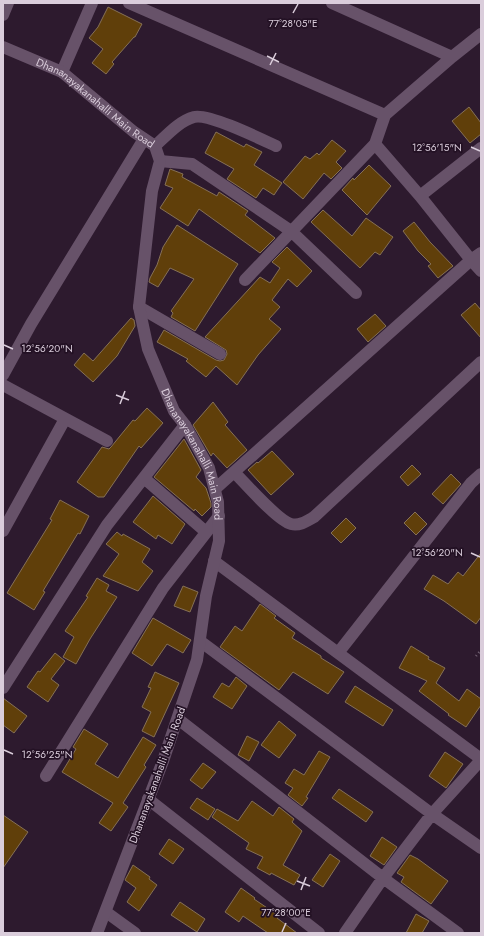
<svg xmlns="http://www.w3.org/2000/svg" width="484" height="936" font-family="Jost,sans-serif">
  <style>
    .building { fill: #603f0a; stroke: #857056 }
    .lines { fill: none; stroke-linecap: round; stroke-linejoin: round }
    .path { stroke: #726173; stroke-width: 2.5; stroke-dasharray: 1 3; stroke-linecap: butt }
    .minor { stroke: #675269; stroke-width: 12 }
    .tertiary { stroke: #675269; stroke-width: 12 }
    .ticks { fill: none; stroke: #dacddb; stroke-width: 1.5 }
    .labels { text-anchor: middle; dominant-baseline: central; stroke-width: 3.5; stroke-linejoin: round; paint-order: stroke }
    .street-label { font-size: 11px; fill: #dacddb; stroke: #231124 }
    .ticks-label { font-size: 10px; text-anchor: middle; fill: #dacddb; stroke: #231124; stroke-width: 3.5; stroke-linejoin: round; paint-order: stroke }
  </style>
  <rect width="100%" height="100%" fill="#2d1a2e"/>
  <path class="building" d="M 108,7 L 142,24 L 135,37 L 134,37 L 112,62 L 114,64 L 106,74 L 92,63 L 103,49 L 89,38 L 98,27 Z
    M 469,107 L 481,123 L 481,134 L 470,143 L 452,121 Z
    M 216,132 L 244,147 L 246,144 L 262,152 L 254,165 L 282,183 L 274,195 L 263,188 L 256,198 L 227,179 L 234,169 L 205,153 Z
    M 332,140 L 346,151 L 336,162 L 342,168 L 331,179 L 324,173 L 303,199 L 283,182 L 305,156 L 310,159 L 317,153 L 319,155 Z
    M 369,165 L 391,186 L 367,215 L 342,190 L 353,178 L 354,180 Z
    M 170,169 L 183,174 L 182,177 L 217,196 L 219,192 L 248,211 L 245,215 L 275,238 L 260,253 L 199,209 L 188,226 L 160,208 L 173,188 L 165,185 Z
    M 323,210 L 352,236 L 366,218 L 393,237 L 380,255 L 375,252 L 360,268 L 311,222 Z
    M 414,222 L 430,242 L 453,266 L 438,278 L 428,266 L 431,264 L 418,251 L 403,231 Z
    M 177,225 L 238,264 L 195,331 L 171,317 L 173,313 L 171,311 L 194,279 L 170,268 L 158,287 L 149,282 L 150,278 L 157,265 L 163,247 Z
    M 287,247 L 312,271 L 297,287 L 288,279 L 272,300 L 280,307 L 269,319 L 281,329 L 258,355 L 237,385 L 216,366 L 206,377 L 186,361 L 188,359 L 157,342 L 164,330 L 216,360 L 220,361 L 224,360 L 227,354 L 226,350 L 205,337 L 260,277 L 270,283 L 280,268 L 272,262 Z
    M 475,303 L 481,310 L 481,338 L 461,315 Z
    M 375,314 L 386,326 L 368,342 L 357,329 Z
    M 131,318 L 134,320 L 135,326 L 117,356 L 93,382 L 74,365 L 84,353 L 93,361 Z
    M 213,402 L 228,422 L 225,425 L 247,450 L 227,468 L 213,453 L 211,456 L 193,425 Z
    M 147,408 L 163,423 L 141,448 L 139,446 L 104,497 L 98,497 L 77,482 L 102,447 L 109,449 L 111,447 L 133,420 L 135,421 Z
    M 184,439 L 201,470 L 196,477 L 206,488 L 211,503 L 211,507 L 202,516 L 195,509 L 194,511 L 154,477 Z
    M 272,451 L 294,474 L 271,495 L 248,470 L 257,462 L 258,463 Z
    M 412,465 L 421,474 L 408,486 L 400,477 Z
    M 451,474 L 461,484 L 443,504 L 432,494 Z
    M 153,496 L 185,524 L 172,544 L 158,535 L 156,539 L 133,522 Z
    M 60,500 L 89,516 L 80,534 L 78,533 L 43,591 L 45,592 L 34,610 L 7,593 L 52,520 L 50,519 Z
    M 415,512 L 427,524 L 416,535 L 404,523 Z
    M 346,518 L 356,528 L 341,543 L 331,533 Z
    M 117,532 L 122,536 L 123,534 L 150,549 L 142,562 L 153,571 L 138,591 L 103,576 L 119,554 L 106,544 Z
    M 481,553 L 481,617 L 476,624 L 444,601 L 424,589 L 433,575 L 448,584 L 458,572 L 463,576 Z
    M 97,578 L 109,585 L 106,591 L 117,597 L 90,639 L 76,664 L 63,657 L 74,637 L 65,631 L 88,597 L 86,596 Z
    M 183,586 L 198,592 L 190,612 L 174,606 Z
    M 260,604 L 276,616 L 274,618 L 295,633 L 292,638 L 321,656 L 321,658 L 344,672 L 328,694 L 293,672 L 279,690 L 220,647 L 235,626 L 242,631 Z
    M 153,618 L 191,640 L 183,653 L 167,644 L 152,666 L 132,653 Z
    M 411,646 L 429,657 L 428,659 L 445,668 L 436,683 L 459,701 L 467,689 L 481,699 L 481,705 L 466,727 L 448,715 L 449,714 L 419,691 L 427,681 L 399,668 Z
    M 55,653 L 65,661 L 51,679 L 59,685 L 48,702 L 27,687 L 38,671 L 40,672 Z
    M 155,672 L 179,683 L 154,737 L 142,731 L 151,712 L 142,707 L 151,688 L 148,687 Z
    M 236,677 L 247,686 L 232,709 L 213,697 L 222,683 L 229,687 Z
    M 355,686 L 393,710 L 383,726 L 345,702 Z
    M 3,698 L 27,716 L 14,733 L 3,725 Z
    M 279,721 L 296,735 L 279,758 L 261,745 Z
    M 84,729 L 108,744 L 95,764 L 118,778 L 143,737 L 156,745 L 144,765 L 146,767 L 123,803 L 128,807 L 111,831 L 99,823 L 113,803 L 62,772 L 76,749 L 73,747 Z
    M 247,736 L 259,742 L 249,761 L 238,755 Z
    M 319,751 L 330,757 L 306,797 L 308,798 L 302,806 L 288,795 L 293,788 L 285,783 L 294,769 L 304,775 Z
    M 445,752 L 463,764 L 446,788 L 429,776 Z
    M 203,763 L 216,772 L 202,789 L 190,780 Z
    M 339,789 L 373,812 L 366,822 L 332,798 Z
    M 197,798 L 215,809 L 208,820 L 190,808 Z
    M 252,801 L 273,816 L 279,807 L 294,819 L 292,822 L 302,831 L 283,865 L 300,875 L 294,885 L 271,873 L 270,875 L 257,868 L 263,857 L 246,849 L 249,843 L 212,817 L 217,809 L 238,821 Z
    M 3,815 L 28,832 L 3,868 Z
    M 382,837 L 397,847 L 384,865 L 370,856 Z
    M 169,839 L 184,849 L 173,864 L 159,854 Z
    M 330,854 L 340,861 L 323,887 L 312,880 Z
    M 410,855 L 418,859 L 448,881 L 431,904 L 401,882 L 404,877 L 397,873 Z
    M 133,865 L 150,877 L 149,879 L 157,885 L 139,911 L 127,902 L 136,888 L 125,880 Z
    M 241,888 L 255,898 L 254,899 L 279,916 L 277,918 L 297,933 L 268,933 L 243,916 L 239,922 L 225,912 Z
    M 180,902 L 205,919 L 197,932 L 171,915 Z
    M 416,914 L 429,921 L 422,933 L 406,933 Z"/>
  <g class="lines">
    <path class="path" d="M 476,656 L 481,650"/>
    <path class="minor" d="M 129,3 L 385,115 L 375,144 L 420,196 L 471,260 L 481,253
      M 332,3 L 452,57
      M 3,15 L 8,3
      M 62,72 L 92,3
      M 385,115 L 452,57 L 481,34
      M 155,146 C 166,136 179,121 194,117 C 208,113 261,139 276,146
      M 160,161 L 192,164 L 291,231 L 356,293
      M 420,196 L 481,148
      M 245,280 L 375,144
      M 139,307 L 220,354
      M 3,375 L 31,324 L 144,139
      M 3,385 L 107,441
      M 234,472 C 245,483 278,521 291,524 C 300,526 307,521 314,517 L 481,362
      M 144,478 L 206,532
      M 215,489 L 471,260 L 481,271
      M 3,531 L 65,419
      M 214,561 L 481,759
      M 200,641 L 432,814 L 481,848
      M 338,653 L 471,483 L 481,474
      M 3,688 L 107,525 L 185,425
      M 178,719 L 383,878 L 458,933
      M 46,776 L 163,588 L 219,516
      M 148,799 L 319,933
      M 106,912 L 135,933
      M 345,933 L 383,878 L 432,814 L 481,760"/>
    <path class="tertiary" id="s1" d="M 3,47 L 62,72 L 134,132 L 155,146 L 160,161 L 152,191 L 139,307 L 148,349 L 174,411 L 185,425 L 209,468 L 218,502 L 219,541 L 206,596 L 197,660 L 163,761 L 97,933"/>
  </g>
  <path class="ticks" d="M 293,13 L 298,4M 267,56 L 279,62M 270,65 L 276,53M 471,147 L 480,151M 4,345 L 13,349M 116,395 L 129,400M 120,404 L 125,391M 471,553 L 480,557M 4,750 L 13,754M 297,881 L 310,886M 301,890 L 306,877M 282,932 L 286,923"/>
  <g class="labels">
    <g class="street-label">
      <text stroke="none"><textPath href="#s1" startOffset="109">Dhananayakanahalli Main Road</textPath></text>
      <text stroke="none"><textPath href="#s1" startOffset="505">Dhananayakanahalli Main Road</textPath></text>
      <text transform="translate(157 775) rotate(-70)">Dhananayakanahalli Main Road</text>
    </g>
  </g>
  <g class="ticks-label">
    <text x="293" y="27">77°28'05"E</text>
    <text x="437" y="151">12°56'15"N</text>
    <text x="47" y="352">12°56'20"N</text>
    <text x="437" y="556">12°56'20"N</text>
    <text x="47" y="758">12°56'25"N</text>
    <text x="286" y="916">77°28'00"E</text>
  </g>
  <rect width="484" height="936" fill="none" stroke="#dacddb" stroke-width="8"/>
</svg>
